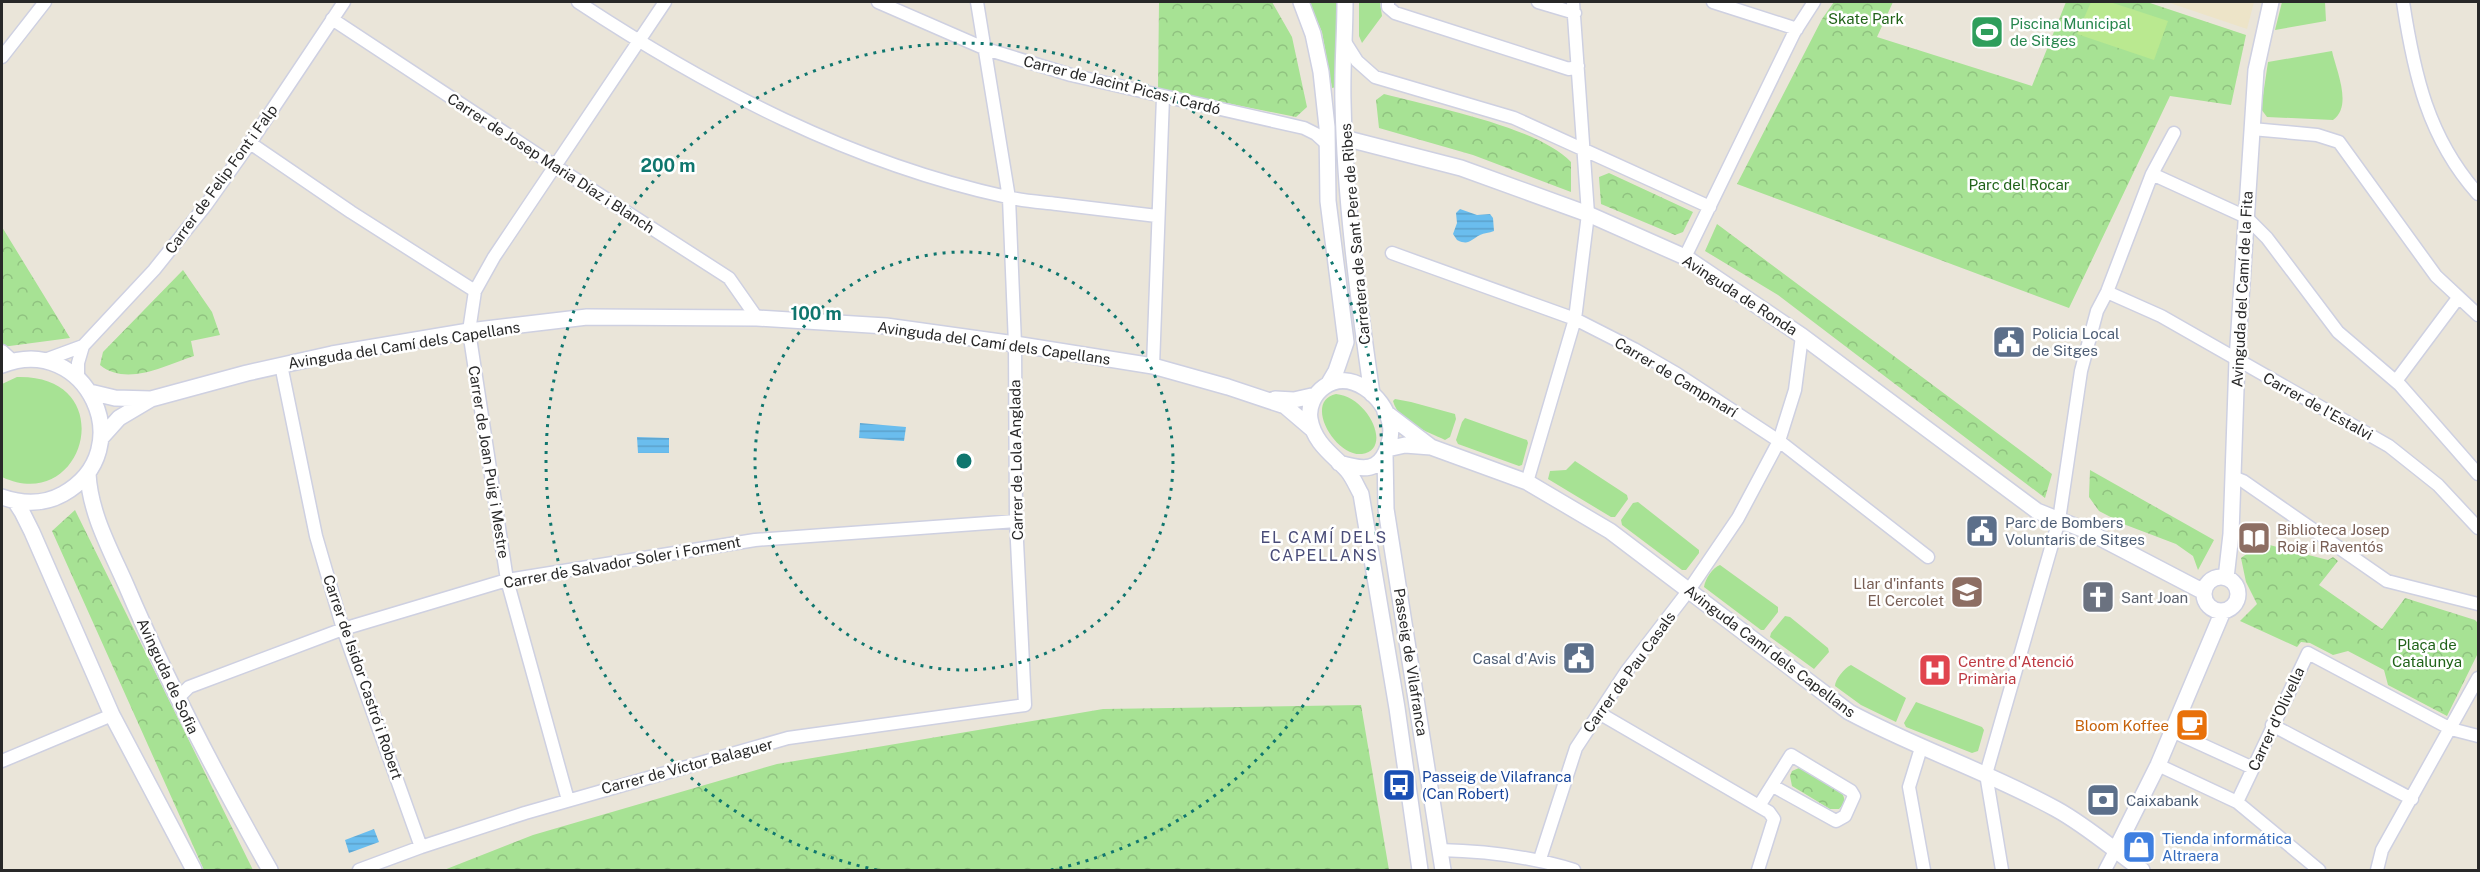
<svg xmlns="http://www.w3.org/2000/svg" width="2480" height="872" font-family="'Public Sans',sans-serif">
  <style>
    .education { fill: #ede4c8 }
    .grass { fill: #a7e294 }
    .forest { fill: url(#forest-crowns) }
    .pitch { fill: #bae990 }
    .water { fill: url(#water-rules) }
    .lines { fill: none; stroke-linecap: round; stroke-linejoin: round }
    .minor-casing { stroke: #ced0e1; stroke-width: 15 }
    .tertiary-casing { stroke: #ced0e1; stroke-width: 18 }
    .minor { stroke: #fff; stroke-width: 12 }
    .tertiary { stroke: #fff; stroke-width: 15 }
    .ring { fill: none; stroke: #0f766e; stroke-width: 3; stroke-dasharray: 3 6 }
    .labels { text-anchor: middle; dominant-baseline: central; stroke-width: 5; stroke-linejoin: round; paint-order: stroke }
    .park-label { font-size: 15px; fill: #216319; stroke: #fff }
    .leisure-label { font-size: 15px; fill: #27864d; stroke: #fff; text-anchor: start }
    .street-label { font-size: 15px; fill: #282828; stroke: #fff }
    .service-label { font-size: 15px; fill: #4e5e75; stroke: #fff; text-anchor: start }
    .education-label { font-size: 15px; fill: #785e54; stroke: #fff; text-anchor: start }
    .worship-label { font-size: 15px; fill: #5b616d; stroke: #fff; text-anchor: start }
    .health-label { font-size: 15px; fill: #be3a42; stroke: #fff; text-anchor: start }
    .food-label { font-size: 15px; fill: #c56008; stroke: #fff; text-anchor: end }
    .transit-label { font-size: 15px; fill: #164399; stroke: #fff; text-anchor: start }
    .shop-label { font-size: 15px; fill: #366cbe; stroke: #fff; text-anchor: start }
    .neighbourhood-label { font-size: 16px; letter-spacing: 1.5px; fill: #494c78; stroke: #fff }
    .centre { fill: #0f766e; stroke: #fff; stroke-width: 3 }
    .ring-label { font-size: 18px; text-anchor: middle; font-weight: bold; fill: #0f766e; stroke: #fff; stroke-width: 5; stroke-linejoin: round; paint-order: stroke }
  </style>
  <defs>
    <pattern id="forest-crowns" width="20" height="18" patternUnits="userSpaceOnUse" patternTransform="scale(1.5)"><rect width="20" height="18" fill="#a7e294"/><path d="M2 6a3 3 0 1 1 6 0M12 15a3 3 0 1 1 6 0" fill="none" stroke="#90c280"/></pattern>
    <pattern id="water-rules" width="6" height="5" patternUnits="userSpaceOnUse" patternTransform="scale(1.5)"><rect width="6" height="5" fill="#6abdee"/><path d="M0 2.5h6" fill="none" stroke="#5ca2cc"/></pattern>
  </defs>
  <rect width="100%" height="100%" fill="#eae5d9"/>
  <path class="education" d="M 2167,2 L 2254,2 L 2247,29 Z"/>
  <path class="grass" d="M 1309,2 L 1337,2 L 1336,87 L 1332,88 L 1322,32 Z
    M 1359,2 L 1380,2 L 1382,16 L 1362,43 L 1359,36 Z
    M 2282,2 L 2325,2 L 2326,21 L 2275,30 Z
    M 2332,51 C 2336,70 2353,106 2333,120 L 2267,117 L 2261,109 L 2268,62 Z
    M 17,377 C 122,374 86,516 2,477 L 2,384 Z
    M 1336,394 C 1369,397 1393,450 1362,454 C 1335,457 1303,401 1336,394 Z
    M 1395,399 L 1411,402 L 1455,414 L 1456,419 L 1450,437 L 1445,440 C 1427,431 1399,423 1393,401 Z
    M 1465,418 L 1527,440 L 1528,443 L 1522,465 L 1519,466 L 1458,444 L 1456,440 L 1462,422 Z
    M 1575,461 L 1627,495 L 1628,499 L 1615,517 L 1611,517 L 1548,479 L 1550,471 L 1566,470 Z
    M 1638,502 L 1699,550 L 1699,553 L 1686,570 L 1682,570 L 1622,525 L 1621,520 L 1633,503 Z
    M 1720,565 L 1778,607 L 1778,612 L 1764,630 L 1761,630 L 1704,587 C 1705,579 1713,567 1720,565 Z
    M 1785,616 L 1790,617 L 1828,648 L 1829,652 L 1814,669 L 1770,637 L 1771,633 Z
    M 1851,665 L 1906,698 L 1896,722 L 1861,705 L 1835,686 C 1835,680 1844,668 1851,665 Z
    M 1916,702 L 1982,727 L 1984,730 L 1978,751 L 1972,753 L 1906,727 L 1904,723 Z"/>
  <path class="forest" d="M 1159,2 L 1272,2 L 1292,37 L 1307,107 L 1296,117 L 1158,89 Z
    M 1834,2 L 1893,2 L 1877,37 L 2032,86 L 2066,2 L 2147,2 L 2246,35 L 2231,105 L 2170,96 L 2069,308 L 1737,184 L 1822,19 Z
    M 1384,94 C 1433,107 1538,127 1571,162 L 1571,192 L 1473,155 L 1379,128 L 1376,100 Z
    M 1609,173 L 1693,212 L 1683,232 L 1675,235 L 1601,204 L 1599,177 Z
    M 1717,224 L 2052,474 L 2045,498 L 1778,295 L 1705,251 Z
    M 2,227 L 70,338 L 2,347 Z
    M 183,270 L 212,312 L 220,335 L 191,341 L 194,356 C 166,365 127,387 100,365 L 103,352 Z
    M 2090,470 L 2214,540 L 2198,570 L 2193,556 L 2176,544 L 2126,525 L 2099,511 L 2089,497 Z
    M 75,510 L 253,870 L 204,870 L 52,531 Z
    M 2258,542 L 2328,560 L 2333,557 L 2338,561 L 2319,585 L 2382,629 L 2405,598 L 2475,620 L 2478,623 L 2478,653 L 2447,716 L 2388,685 L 2384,670 L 2348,651 L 2333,655 L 2310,643 L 2301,642 L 2297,647 L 2240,621 L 2257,604 L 2246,582 L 2241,558 L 2252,550 Z
    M 1361,705 L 1389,870 L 444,870 L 533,835 L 777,764 L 1103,709 Z
    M 1799,768 L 1841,792 C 1846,798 1845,804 1839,809 L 1830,809 L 1792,786 L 1790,776 L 1792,771 Z"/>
  <path class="pitch" d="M 2091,2 L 2110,2 L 2168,21 L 2154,60 L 2077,34 Z"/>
  <path class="water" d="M 1460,209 L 1477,215 L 1490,214 L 1493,218 L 1494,231 C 1489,233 1484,233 1480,235 C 1470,240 1469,246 1457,240 L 1453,234 L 1457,223 L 1456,213 Z
    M 860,423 L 906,427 L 904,441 L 859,438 Z
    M 637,437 L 669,438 L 669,453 L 638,453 Z
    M 374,829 L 379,842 L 349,853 L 345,840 Z"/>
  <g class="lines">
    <g class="minor-casing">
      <path id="minor" d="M 578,2 C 710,89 851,163 1007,197 C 1023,201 1041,202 1057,204 C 1090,208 1124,212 1157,216
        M 878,2 L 986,49 L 1071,75 L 1304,128 L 1316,134 L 1328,145
        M 1388,2 L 1388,7 L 1395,13 L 1569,69 L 1578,66
        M 1538,2 L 1575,13
        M 1713,2 L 1797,29
        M 2403,2 C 2414,74 2428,138 2478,194
        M 332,19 L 555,166 L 729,278 L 757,318
        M 1345,42 L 1357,61 L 1375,77 L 1514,118 L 1710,207
        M 2,57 L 45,2
        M 2252,129 L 2317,135 L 2339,142 L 2436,276 L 2478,315
        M 250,143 L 351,212 L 475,291
        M 2152,174 L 2246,217 L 2267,238 L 2338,332 L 2400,385 L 2478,474
        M 1392,253 L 1575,319 L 1634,349 L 1677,374 L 1779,441 L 1928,557
        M 1685,257 L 1794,33 L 1814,2
        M 2107,292 L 2161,316 L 2389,446 L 2438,485 L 2478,528
        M 2,351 L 13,361
        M 45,360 L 83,346 L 154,270 L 206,205 L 250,143 L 344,2
        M 281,365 L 316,536 L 343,629 L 421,847
        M 1153,366 L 1163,97
        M 78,378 L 78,363 L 83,346
        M 2396,381 L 2458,298
        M 2233,477 L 2243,481 L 2387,581 L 2478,604
        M 1527,482 L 1575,319 L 1588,214 L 1573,2
        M 177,699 L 189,687 L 343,629 L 507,580 L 755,540 L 1016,521
        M 1599,713 L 1769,812 L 1774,819 L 1758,870
        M 2272,725 L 2412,799
        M 2172,731 L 2253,768
        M 1921,748 L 1909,787 L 1924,870
        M 2,761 L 112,715
        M 2158,765 L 2237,802 L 2319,870
        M 568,800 L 507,580 L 469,331 L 475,291 L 494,257 L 665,2
        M 2237,802 L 2308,653 L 2451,729 L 2478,736
        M 1759,806 L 1791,755 L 1851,791 L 1854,796 L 1845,816 L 1836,821 L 1773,786
        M 1440,850 C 1487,851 1529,856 1574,870
        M 1540,859 L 1576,748 L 1626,672 L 1689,590 L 1738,518 L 1779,441 L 1795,390 L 1802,336
        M 359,870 L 421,847 L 525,813 L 788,738 L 1025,705 L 1016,521 L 1015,344 L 1009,198 L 977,2
        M 2002,870 L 1986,774 L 2059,520 L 2081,371 L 2097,311 L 2107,292 L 2152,174 L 2174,133
        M 2105,870 L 2115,851
        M 2377,870 L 2382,850 L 2478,678"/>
    </g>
    <g class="tertiary-casing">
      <path id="tertiary" d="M 1301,2 L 1313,34 L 1321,72 L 1327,127 L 1328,201 L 1346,342 L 1336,371 L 1329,383
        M 1345,2 C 1345,35 1342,69 1343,102 C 1345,200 1358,297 1372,394
        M 1345,141 L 1352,140 L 1461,168 L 1588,214 L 1685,257 L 1802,336 L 2037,511 L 2087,531 L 2204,592
        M 2,365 C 86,332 142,450 63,494 C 43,505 22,504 2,497
        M 90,392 L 115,398 L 151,399
        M 1275,399 L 1294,400 L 1316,395
        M 1385,412 L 1431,447 L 1527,482 L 1610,531 L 1849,712 C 1916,748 1989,772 2056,809 C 2087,826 2114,850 2142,870
        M 101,438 L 119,418 L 151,399 L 247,373 L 332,354 L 469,331 L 587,317 L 757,318 L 886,326 L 1015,344 L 1153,366 L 1228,387 L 1285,406 L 1312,429
        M 1387,449 L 1405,445 L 1431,447
        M 1385,454 L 1386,509 L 1443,870
        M 1339,463 C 1349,466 1365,471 1375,465 C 1387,458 1393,436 1390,423 C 1384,396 1350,368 1324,387 C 1314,394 1308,407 1310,419 C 1314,443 1332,454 1347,470 C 1353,477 1357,487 1361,494 L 1397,708 L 1420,870
        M 88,474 C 90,513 110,549 126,585 C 168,684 217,777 270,870
        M 15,501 L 22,512 L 32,532 L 112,715 L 194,870
        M2204 594a17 17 0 1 1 34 0a17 17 0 1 1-34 0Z
        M 2226,578 L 2231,534 L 2237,360 L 2256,70 L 2271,2
        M 2115,851 L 2158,765 L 2223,611"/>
    </g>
    <use href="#minor" class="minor"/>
    <use href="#tertiary" class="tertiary"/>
  </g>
  <g class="ring">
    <circle cx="964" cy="461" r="209"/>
    <path d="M877 870A418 418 0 1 1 1051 870"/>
  </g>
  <defs>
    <g id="stadium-square" transform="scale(1.725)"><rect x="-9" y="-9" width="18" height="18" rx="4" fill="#2e9e5b" stroke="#fff"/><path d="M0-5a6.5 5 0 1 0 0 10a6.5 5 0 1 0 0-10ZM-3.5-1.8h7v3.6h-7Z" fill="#fff"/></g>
    <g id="civic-square" transform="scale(1.725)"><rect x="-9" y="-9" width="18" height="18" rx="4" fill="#5c6f8a" stroke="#fff"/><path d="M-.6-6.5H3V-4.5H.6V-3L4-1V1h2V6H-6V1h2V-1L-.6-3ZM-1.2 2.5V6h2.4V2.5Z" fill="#fff"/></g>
    <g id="library-square" transform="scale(1.725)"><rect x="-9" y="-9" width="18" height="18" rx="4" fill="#8d6e63" stroke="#fff"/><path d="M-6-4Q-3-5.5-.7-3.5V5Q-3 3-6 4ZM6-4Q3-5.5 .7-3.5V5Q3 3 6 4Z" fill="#fff"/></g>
    <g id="school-square" transform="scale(1.725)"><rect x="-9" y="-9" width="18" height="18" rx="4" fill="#8d6e63" stroke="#fff"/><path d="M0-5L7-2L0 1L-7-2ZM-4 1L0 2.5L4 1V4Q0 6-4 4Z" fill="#fff"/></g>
    <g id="church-square" transform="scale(1.725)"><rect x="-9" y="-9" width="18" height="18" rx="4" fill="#6b7280" stroke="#fff"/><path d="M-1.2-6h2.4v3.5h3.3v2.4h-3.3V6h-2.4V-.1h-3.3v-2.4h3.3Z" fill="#fff"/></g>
    <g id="hospital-square" transform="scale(1.725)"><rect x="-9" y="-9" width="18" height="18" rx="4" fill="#e0444e" stroke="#fff"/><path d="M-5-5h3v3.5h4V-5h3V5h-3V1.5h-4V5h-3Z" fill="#fff"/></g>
    <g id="cafe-square" transform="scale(1.725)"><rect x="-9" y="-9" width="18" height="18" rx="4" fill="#e8710a" stroke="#fff"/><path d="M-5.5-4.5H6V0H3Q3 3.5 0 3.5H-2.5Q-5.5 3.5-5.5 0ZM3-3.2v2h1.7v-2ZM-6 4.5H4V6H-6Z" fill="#fff"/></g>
    <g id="bus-square" transform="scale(1.725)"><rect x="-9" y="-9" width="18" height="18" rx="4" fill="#1a4fb4" stroke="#fff"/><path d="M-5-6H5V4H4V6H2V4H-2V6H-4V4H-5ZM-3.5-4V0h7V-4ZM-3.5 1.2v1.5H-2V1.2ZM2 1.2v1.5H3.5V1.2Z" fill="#fff"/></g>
    <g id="bank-square" transform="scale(1.725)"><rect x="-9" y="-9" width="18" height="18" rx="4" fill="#5c6f8a" stroke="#fff"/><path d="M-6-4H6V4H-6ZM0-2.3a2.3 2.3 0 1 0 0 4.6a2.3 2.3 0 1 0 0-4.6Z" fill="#fff"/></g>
    <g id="shop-square" transform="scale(1.725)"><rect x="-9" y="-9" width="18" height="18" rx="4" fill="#3f7fe0" stroke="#fff"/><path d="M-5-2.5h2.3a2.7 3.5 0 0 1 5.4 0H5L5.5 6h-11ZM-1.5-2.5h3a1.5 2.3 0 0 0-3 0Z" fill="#fff"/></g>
  </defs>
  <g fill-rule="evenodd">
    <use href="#stadium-square" x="1987" y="32"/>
    <use href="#civic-square" x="2009" y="342"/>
    <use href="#civic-square" x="1982" y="531"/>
    <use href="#library-square" x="2254" y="538"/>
    <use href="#school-square" x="1967" y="592"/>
    <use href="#church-square" x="2098" y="597"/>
    <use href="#civic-square" x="1579" y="658"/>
    <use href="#hospital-square" x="1935" y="670"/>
    <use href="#cafe-square" x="2192" y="725"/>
    <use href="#bus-square" x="1399" y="785"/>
    <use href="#bank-square" x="2103" y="800"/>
    <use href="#shop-square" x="2139" y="847"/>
  </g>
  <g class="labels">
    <g class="park-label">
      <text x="1866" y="18">Skate Park</text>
      <text x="2019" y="184">Parc del Rocar</text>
      <text x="2427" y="644">Plaça de<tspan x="2427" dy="17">Catalunya</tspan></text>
    </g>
    <g class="leisure-label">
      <text x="2010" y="23">Piscina Municipal<tspan x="2010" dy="17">de Sitges</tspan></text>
    </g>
    <g class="street-label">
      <text transform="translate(1122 85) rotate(14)">Carrer de Jacint Picas i Cardó</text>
      <text transform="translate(551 163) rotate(33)">Carrer de Josep Maria Díaz i Blanch</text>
      <text transform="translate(221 179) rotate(-54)">Carrer de Felip Font i Falp</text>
      <text transform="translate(1355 234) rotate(-95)">Carretera de Sant Pere de Ribes</text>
      <text transform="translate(2242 289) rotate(-87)">Avinguda del Camí de la Fita</text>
      <text transform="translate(1740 295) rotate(33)">Avinguda de Ronda</text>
      <text transform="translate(994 343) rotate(8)">Avinguda del Camí dels Capellans</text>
      <text transform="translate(404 345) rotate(-9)">Avinguda del Camí dels Capellans</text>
      <text transform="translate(1676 377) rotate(31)">Carrer de Campmarí</text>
      <text transform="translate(2318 406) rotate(29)">Carrer de l'Estalvi</text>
      <text transform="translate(1016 460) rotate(-91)">Carrer de Lola Anglada</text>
      <text transform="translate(489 462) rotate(81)">Carrer de Joan Puig i Mestre</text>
      <text transform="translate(622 562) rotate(-10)">Carrer de Salvador Soler i Forment</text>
      <text transform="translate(1770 651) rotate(37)">Avinguda Camí dels Capellans</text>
      <text transform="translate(1411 662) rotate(81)">Passeig de Vilafranca</text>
      <text transform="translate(1629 672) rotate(-54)">Carrer de Pau Casals</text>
      <text transform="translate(168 676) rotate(65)">Avinguda de Sofia</text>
      <text transform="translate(363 677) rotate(71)">Carrer de Isidor Castró i Robert</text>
      <text transform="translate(2276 719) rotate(-65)">Carrer d'Olivella</text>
      <text transform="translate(687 766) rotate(-15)">Carrer de Víctor Balaguer</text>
    </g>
    <g class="service-label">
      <text x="2032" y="333">Policia Local<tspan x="2032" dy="17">de Sitges</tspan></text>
      <text x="2005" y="522">Parc de Bombers<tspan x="2005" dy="17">Voluntaris de Sitges</tspan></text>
      <text x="1556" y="658" text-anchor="end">Casal d'Avis</text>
      <text x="2126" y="800">Caixabank</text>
    </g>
    <g class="education-label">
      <text x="2277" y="529">Biblioteca Josep<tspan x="2277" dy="17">Roig i Raventós</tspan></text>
      <text x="1944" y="583" text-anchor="end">Llar d'infants<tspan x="1944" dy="17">El Cercolet</tspan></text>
    </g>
    <g class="worship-label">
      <text x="2121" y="597">Sant Joan</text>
    </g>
    <g class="health-label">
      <text x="1958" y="661">Centre d'Atenció<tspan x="1958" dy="17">Primària</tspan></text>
    </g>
    <g class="food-label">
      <text x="2169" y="725">Bloom Koffee</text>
    </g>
    <g class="transit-label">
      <text x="1422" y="776">Passeig de Vilafranca<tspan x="1422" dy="17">(Can Robert)</tspan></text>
    </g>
    <g class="shop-label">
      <text x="2162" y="838">Tienda informática<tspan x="2162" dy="17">Altraera</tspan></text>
    </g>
    <g class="neighbourhood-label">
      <text x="1324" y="537">EL CAMÍ DELS<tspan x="1324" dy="18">CAPELLANS</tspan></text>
    </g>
  </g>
  <circle cx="964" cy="461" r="9" class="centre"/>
  <g class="ring-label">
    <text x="668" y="172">200 m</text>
    <text x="816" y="320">100 m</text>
  </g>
  <rect width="2480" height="872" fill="none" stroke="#282828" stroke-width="6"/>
</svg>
